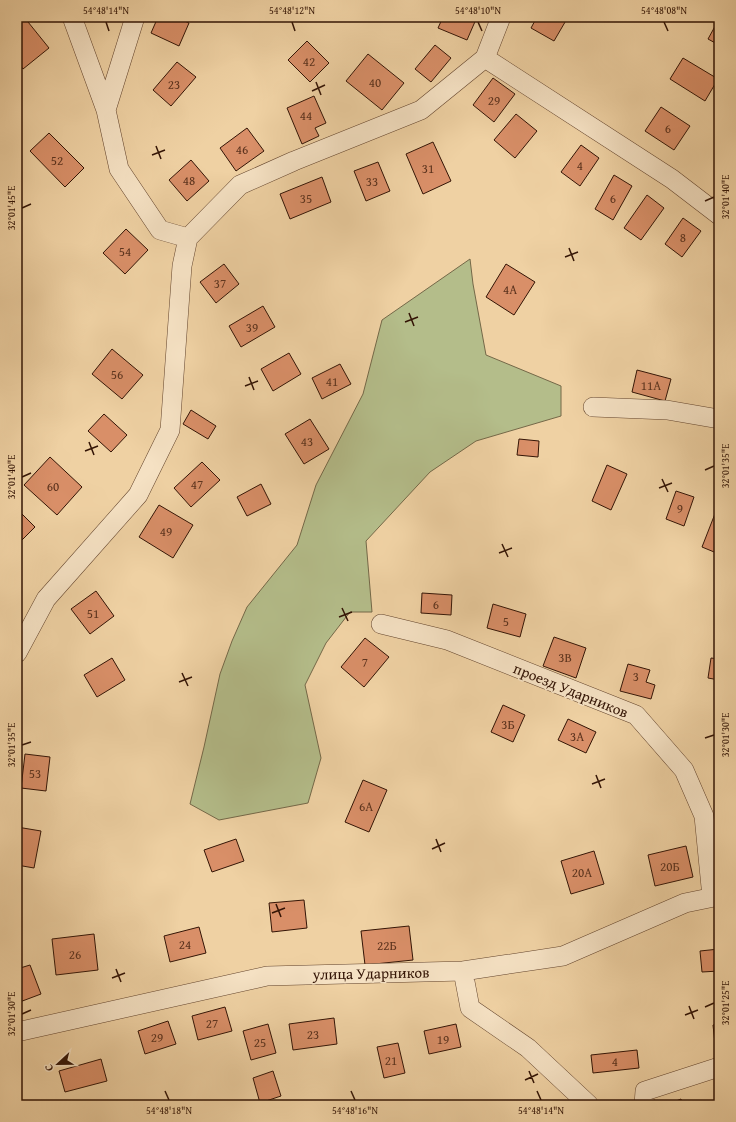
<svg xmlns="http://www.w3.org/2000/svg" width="736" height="1122" font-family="'Gentium Book Plus',serif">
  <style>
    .green { fill: #b4bd8a; stroke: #746848 }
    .building { fill: #d98f68; stroke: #331405 }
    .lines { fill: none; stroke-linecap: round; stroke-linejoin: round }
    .minor-casing { stroke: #62432c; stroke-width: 20 }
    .minor { stroke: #f5e1c3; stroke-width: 19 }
    .ticks { fill: none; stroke: #331405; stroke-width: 1.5 }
    .labels { text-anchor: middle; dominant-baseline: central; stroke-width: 3; stroke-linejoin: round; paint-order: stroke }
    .number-label { font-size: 13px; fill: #5c331e }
    .street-label { font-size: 15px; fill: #331405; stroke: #f5e1c3 }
    .neatline { fill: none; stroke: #331405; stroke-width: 1.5 }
    .ticks-label { font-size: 10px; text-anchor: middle; fill: #331405 }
  </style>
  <rect width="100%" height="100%" fill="#efd1a3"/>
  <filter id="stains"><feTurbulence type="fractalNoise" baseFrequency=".005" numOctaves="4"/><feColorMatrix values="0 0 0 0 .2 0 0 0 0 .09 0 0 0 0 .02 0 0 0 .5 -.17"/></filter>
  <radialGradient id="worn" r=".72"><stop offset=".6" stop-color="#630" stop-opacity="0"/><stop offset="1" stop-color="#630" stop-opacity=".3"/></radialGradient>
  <path class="green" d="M 470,259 L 473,284 L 486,355 L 561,386 L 561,416 L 476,441 L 430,472 L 366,541 L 372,612 L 350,612 L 326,643 L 305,685 L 321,758 L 308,803 L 219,820 L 190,804 L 204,747 L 220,674 L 232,641 L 247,607 L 297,545 L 316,485 L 363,394 L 382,320 Z"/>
  <path class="building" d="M 21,17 L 24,17 L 49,48 L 23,69 L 17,61 L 17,20 Z
    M 158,17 L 176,17 L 189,23 L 179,46 L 151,33 Z
    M 443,17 L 477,17 L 467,40 L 438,28 Z
    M 537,17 L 568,17 L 554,41 L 531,28 Z
    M 719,19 L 719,45 L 708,39 Z
    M 307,41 L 329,63 L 310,82 L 288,60 Z
    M 435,45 L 451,58 L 431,82 L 415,69 Z
    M 368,54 L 404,83 L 382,110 L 346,81 Z
    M 683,58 L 718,79 L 705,101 L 670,79 Z
    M 177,62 L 196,77 L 171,106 L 153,90 Z
    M 493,78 L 515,94 L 494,122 L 473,105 Z
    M 314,96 L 326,123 L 315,128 L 319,136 L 302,144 L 287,108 Z
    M 661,107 L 690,126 L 674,150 L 645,131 Z
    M 516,114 L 537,131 L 515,158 L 494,140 Z
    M 247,128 L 264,151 L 236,171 L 220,148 Z
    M 49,133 L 84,168 L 65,187 L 30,151 Z
    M 433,142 L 451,181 L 423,194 L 406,154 Z
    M 581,145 L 599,158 L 580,186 L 561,172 Z
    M 191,160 L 209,181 L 187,201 L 169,180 Z
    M 378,162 L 390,191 L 366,201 L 354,171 Z
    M 614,175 L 632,186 L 613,220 L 595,209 Z
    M 322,177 L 331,202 L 290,219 L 280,194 Z
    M 647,195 L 664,208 L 641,240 L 624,228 Z
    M 683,218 L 701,231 L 682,257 L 665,244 Z
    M 126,229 L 148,250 L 125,274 L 103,253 Z
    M 224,264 L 239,284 L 216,303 L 200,282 Z
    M 506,264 L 535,282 L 514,315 L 486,297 Z
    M 263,306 L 275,327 L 241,347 L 229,326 Z
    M 112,349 L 143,375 L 122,399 L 92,374 Z
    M 289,353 L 301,374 L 273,391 L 261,369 Z
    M 340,364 L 351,384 L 322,399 L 312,378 Z
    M 637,370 L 671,379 L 665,401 L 632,392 Z
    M 191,410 L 216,426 L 208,439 L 183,424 Z
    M 104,414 L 127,435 L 111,452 L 88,431 Z
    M 310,419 L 329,449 L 304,464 L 285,434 Z
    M 519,439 L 539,441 L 538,457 L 517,455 Z
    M 50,457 L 82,487 L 57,515 L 24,485 Z
    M 202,462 L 220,480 L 191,507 L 174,488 Z
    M 607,465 L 627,474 L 611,510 L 592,501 Z
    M 261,484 L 271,504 L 247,516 L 237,497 Z
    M 676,491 L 694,497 L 684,526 L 666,519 Z
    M 159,505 L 193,525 L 173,558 L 139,537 Z
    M 718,506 L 719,506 L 719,554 L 702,547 Z
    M 18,510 L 35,527 L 17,545 L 17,511 Z
    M 96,591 L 114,616 L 90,634 L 71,609 Z
    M 422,593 L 452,595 L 451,615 L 421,613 Z
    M 493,604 L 526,614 L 520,637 L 487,628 Z
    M 554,637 L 586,648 L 576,678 L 543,666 Z
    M 365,638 L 389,657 L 364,687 L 341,667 Z
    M 112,658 L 125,680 L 97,697 L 84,675 Z
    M 711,658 L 719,659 L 719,680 L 708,678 Z
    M 628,664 L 650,670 L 646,682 L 655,685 L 651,699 L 620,691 Z
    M 503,705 L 525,715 L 513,742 L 491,732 Z
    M 568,719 L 596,732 L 586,753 L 558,740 Z
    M 25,754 L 50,757 L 46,791 L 21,788 Z
    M 363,780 L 387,790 L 369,832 L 345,822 Z
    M 17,827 L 41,831 L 34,868 L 17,865 Z
    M 236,839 L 244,861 L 212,872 L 204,850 Z
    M 686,846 L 693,877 L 655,886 L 648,855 Z
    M 594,851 L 604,884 L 571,894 L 561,861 Z
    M 304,900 L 307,928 L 272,932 L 269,903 Z
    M 409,926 L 413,960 L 365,965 L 361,931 Z
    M 199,927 L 206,953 L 170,962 L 164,936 Z
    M 94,934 L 98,970 L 56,975 L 52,939 Z
    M 719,949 L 719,971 L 702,972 L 700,951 Z
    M 30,965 L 41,994 L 17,1003 L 17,969 Z
    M 225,1007 L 232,1031 L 198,1040 L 192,1016 Z
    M 334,1018 L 337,1044 L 293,1050 L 289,1024 Z
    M 168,1021 L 176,1044 L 145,1054 L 138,1031 Z
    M 268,1024 L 276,1053 L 251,1060 L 243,1031 Z
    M 456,1024 L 461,1047 L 429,1054 L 424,1031 Z
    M 719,1024 L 719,1043 L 715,1043 L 713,1025 Z
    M 398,1043 L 405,1073 L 384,1078 L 377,1047 Z
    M 637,1050 L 639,1068 L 593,1073 L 591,1055 Z
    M 101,1059 L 107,1081 L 65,1092 L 59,1071 Z
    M 273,1071 L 281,1096 L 260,1103 L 253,1078 Z
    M 681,1099 L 683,1105 L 666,1105 Z"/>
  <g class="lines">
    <g class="minor-casing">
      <path id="minor" d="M 72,17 L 106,110
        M 135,17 L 106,110 L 119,169 L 160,230 L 188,238
        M 485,58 L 672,179 L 719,215
        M 593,407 L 667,410 L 719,419
        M 381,624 L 447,640 L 636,715 L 684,770 L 704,816 L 712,897
        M 17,653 L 46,599 L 138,495 L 170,430 L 182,266 L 188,238 L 240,185 L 294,161 L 421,110 L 485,58 L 501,17
        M 463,971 L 470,1008 L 528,1048 L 589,1105
        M 17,1032 L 267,976 L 463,971 L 563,956 L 685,903 L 719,896
        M 644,1105 L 645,1091 L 719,1067"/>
    </g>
    <use href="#minor" class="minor"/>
  </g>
  <path class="ticks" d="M 106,22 L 109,31M 292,22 L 295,31M 478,22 L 482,31M 664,22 L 668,31M 316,82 L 321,95M 312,91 L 325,85M 156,146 L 161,159M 152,155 L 165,150M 705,201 L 714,197M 22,208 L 31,204M 569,248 L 574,261M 565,257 L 578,252M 409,313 L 414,326M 405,322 L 418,317M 249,377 L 254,390M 245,386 L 258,381M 89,442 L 94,455M 85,451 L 98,446M 705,470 L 714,466M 22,477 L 31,473M 662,479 L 668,492M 659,488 L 672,483M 502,544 L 508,557M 499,553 L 512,548M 342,608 L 348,621M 339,617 L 352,612M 182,673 L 188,686M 179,682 L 192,677M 705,738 L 714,735M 22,745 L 31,742M 596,775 L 601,788M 592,784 L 605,779M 436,839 L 441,852M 432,849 L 445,843M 276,904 L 281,917M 272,913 L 285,908M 116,969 L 121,982M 112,978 L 125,973M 689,1006 L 694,1019M 705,1007 L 714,1003M 22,1014 L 31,1010M 685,1015 L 698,1010M 529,1071 L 534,1083M 525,1080 L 538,1074M 165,1091 L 169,1100M 351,1091 L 355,1100M 537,1091 L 541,1100"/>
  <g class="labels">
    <g class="number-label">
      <text x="309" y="61">42</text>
      <text x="375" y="82">40</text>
      <text x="174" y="84">23</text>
      <text x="494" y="100">29</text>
      <text x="306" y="115">44</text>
      <text x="668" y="128">6</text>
      <text x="242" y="149">46</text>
      <text x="57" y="160">52</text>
      <text x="580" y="165">4</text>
      <text x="428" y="168">31</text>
      <text x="189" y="180">48</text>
      <text x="372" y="181">33</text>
      <text x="306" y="198">35</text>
      <text x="613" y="198">6</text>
      <text x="683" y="237">8</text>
      <text x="125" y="251">54</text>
      <text x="220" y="283">37</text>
      <text x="510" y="289">4А</text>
      <text x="252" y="327">39</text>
      <text x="117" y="374">56</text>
      <text x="332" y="381">41</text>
      <text x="651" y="385">11А</text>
      <text x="307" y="441">43</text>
      <text x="197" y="484">47</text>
      <text x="53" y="486">60</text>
      <text x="680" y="508">9</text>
      <text x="166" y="531">49</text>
      <text x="436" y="604">6</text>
      <text x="93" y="613">51</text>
      <text x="506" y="621">5</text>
      <text x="565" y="657">3В</text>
      <text x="365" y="662">7</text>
      <text x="636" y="676">3</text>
      <text x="508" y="724">3Б</text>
      <text x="577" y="736">3А</text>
      <text x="35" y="773">53</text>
      <text x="366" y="806">6А</text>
      <text x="670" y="866">20Б</text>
      <text x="582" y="872">20А</text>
      <text x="185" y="944">24</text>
      <text x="387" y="945">22Б</text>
      <text x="75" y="954">26</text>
      <text x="212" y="1023">27</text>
      <text x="313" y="1034">23</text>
      <text x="157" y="1037">29</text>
      <text x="443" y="1039">19</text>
      <text x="260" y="1042">25</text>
      <text x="391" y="1060">21</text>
      <text x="615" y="1061">4</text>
    </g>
    <g class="street-label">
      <text transform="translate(571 690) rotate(22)">проезд Ударников</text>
      <text transform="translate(371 973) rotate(-1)">улица Ударников</text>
    </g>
  </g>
  <rect width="736" height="1122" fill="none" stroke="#efd1a3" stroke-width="44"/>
  <g transform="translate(58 1064) rotate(248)" stroke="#f5e1c3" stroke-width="3" paint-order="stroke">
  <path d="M0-3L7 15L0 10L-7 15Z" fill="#331405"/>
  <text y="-6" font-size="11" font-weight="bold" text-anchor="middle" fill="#331405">С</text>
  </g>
  <rect x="22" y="22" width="692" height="1078" class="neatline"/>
  <g class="ticks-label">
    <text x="106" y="14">54°48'14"N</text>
    <text x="292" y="14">54°48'12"N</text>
    <text x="478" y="14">54°48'10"N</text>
    <text x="664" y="14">54°48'08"N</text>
    <text transform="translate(725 197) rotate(-90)" y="4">32°01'40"E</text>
    <text transform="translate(11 208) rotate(-90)" y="4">32°01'45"E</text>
    <text transform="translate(725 466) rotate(-90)" y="4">32°01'35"E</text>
    <text transform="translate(11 477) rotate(-90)" y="4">32°01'40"E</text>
    <text transform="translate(725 735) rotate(-90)" y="4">32°01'30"E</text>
    <text transform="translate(11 745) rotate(-90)" y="4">32°01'35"E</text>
    <text transform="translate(725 1003) rotate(-90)" y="4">32°01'25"E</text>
    <text transform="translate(11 1014) rotate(-90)" y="4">32°01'30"E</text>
    <text x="169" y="1114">54°48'18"N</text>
    <text x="355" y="1114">54°48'16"N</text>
    <text x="541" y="1114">54°48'14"N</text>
  </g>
  <rect width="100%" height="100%" filter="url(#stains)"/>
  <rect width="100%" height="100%" fill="url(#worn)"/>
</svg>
